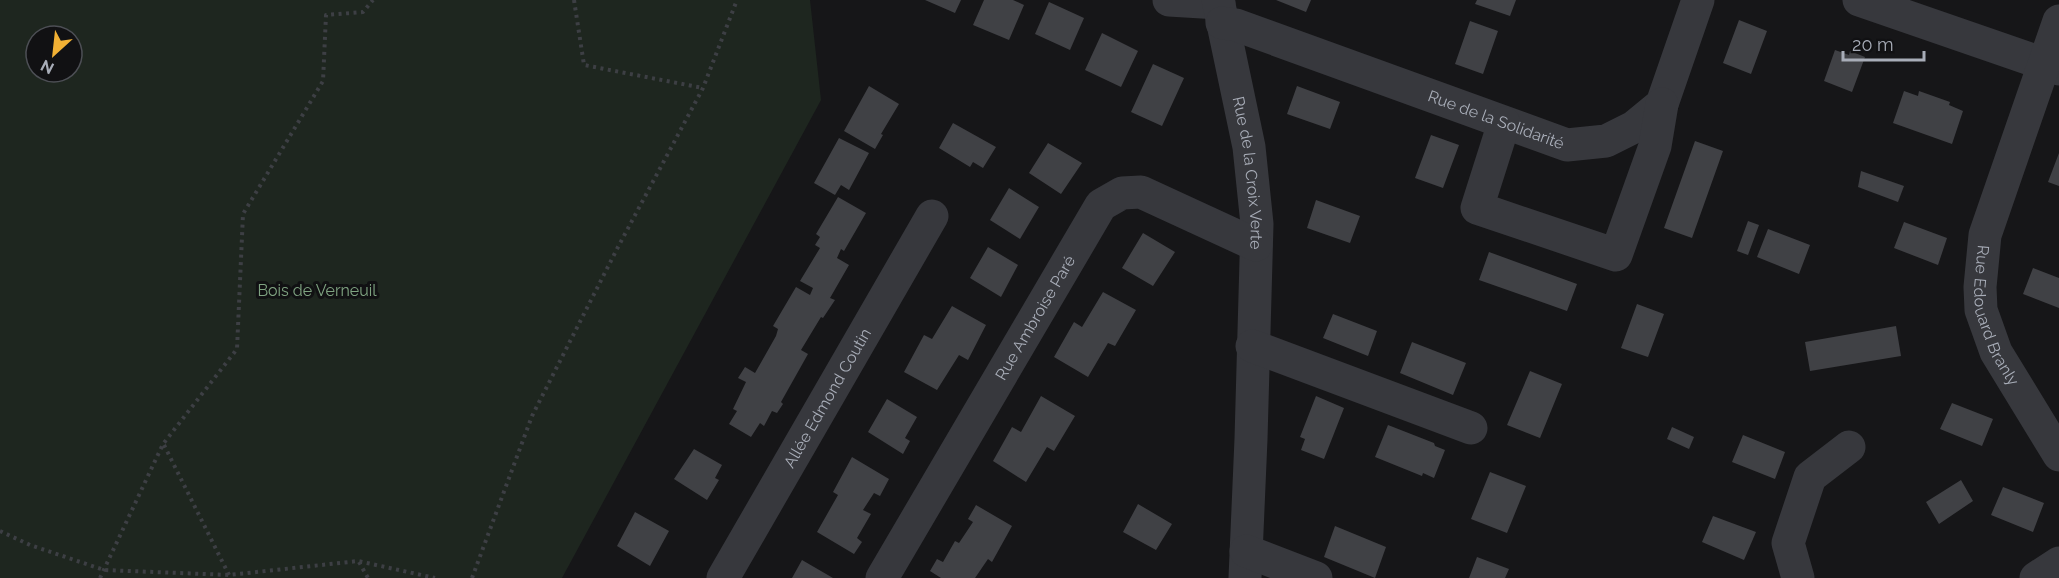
<svg xmlns="http://www.w3.org/2000/svg" width="2059" height="578" font-family="Raleway,sans-serif">
  <style>
    .green { fill: #1e261f; fill-rule: evenodd }
    .building { fill: #404145 }
    .lines { fill: none; stroke-linecap: round; stroke-linejoin: round }
    .path { stroke: #3d3f44; stroke-width: 4; stroke-dasharray: 3 4.5; stroke-linecap: butt }
    .minor { stroke: #37383d; stroke-width: 33 }
    .labels { text-anchor: middle; dominant-baseline: central; stroke-width: 6; stroke-linejoin: round; paint-order: stroke }
    .street-label { font-size: 16px; fill: #a8adb8; stroke: #111113 }
    .park-label { font-size: 16px; fill: #7fa381; stroke: #111113 }
  </style>
  <rect width="100%" height="100%" fill="#161618"/>
  <path class="green" d="M 0,0 L 810,0 L 821,100 L 562,578 L 0,578 ZM 36,36 L 72,36 L 72,72 L 36,72 Z"/>
  <path class="building" d="M 925,0 L 961,0 L 955,13 Z
    M 984,0 L 1013,0 L 1024,5 L 1009,40 L 973,25 Z
    M 1276,0 L 1311,0 L 1306,12 Z
    M 1477,0 L 1516,0 L 1510,16 L 1475,4 Z
    M 1049,2 L 1084,18 L 1070,50 L 1035,34 Z
    M 1739,20 L 1767,31 L 1751,74 L 1723,63 Z
    M 1470,21 L 1498,31 L 1483,74 L 1455,64 Z
    M 1102,33 L 1138,51 L 1121,87 L 1085,70 Z
    M 1835,50 L 1849,55 L 1850,51 L 1865,57 L 1852,92 L 1824,81 Z
    M 1153,64 L 1184,78 L 1162,126 L 1131,112 Z
    M 869,86 L 899,104 L 881,134 L 883,135 L 875,149 L 844,131 Z
    M 1297,86 L 1340,102 L 1330,129 L 1287,114 Z
    M 1904,91 L 1918,96 L 1919,91 L 1950,102 L 1949,105 L 1963,111 L 1952,144 L 1893,123 Z
    M 953,123 L 996,147 L 983,168 L 973,162 L 970,167 L 939,148 Z
    M 1431,135 L 1459,145 L 1443,188 L 1415,178 Z
    M 839,138 L 869,153 L 849,190 L 841,185 L 835,195 L 814,183 Z
    M 1695,141 L 1723,151 L 1692,238 L 1664,228 Z
    M 1048,143 L 1082,163 L 1061,194 L 1029,173 Z
    M 2059,153 L 2059,186 L 2048,182 Z
    M 1861,171 L 1904,186 L 1898,202 L 1858,187 Z
    M 1009,188 L 1039,207 L 1020,239 L 990,220 Z
    M 838,197 L 866,213 L 844,251 L 841,249 L 837,258 L 849,265 L 830,298 L 835,300 L 823,318 L 821,317 L 801,350 L 808,354 L 781,402 L 783,404 L 777,413 L 772,411 L 764,426 L 760,423 L 751,437 L 729,424 L 737,411 L 733,409 L 746,382 L 738,378 L 745,367 L 755,373 L 776,336 L 778,329 L 773,326 L 796,287 L 810,295 L 813,288 L 800,281 L 820,248 L 815,245 L 820,237 L 816,234 Z
    M 1316,200 L 1360,216 L 1350,243 L 1307,228 Z
    M 1748,221 L 1759,225 L 1748,255 L 1737,251 Z
    M 1904,222 L 1947,238 L 1938,265 L 1894,248 Z
    M 1768,229 L 1810,245 L 1799,274 L 1757,257 Z
    M 1143,233 L 1175,252 L 1153,286 L 1122,268 Z
    M 988,247 L 1018,265 L 1001,297 L 970,278 Z
    M 1489,252 L 1577,284 L 1567,311 L 1479,280 Z
    M 2033,268 L 2059,278 L 2059,308 L 2023,294 Z
    M 1103,292 L 1136,310 L 1115,346 L 1108,343 L 1088,377 L 1054,357 L 1074,322 L 1082,327 Z
    M 1637,304 L 1664,314 L 1648,357 L 1621,348 Z
    M 952,306 L 986,325 L 968,360 L 959,355 L 937,390 L 904,372 L 924,335 L 932,339 Z
    M 1333,314 L 1377,331 L 1368,356 L 1323,338 Z
    M 1896,326 L 1901,356 L 1810,371 L 1805,342 Z
    M 1412,342 L 1466,363 L 1453,395 L 1400,373 Z
    M 1530,371 L 1562,384 L 1540,438 L 1507,425 Z
    M 1041,396 L 1075,416 L 1054,451 L 1047,447 L 1026,482 L 993,461 L 1012,427 L 1021,432 Z
    M 1316,396 L 1344,408 L 1324,459 L 1301,450 L 1305,439 L 1300,437 Z
    M 887,399 L 917,417 L 905,438 L 910,441 L 903,454 L 868,432 Z
    M 1952,403 L 1993,419 L 1982,446 L 1940,429 Z
    M 1388,425 L 1434,443 L 1435,446 L 1445,450 L 1434,478 L 1423,473 L 1422,476 L 1375,457 Z
    M 1672,427 L 1694,437 L 1689,449 L 1667,439 Z
    M 1743,435 L 1785,452 L 1775,479 L 1732,462 Z
    M 694,449 L 722,465 L 715,478 L 719,480 L 707,500 L 674,479 Z
    M 852,457 L 889,479 L 880,496 L 874,493 L 863,510 L 871,514 L 857,538 L 862,542 L 854,554 L 817,532 L 838,495 L 833,492 Z
    M 1490,472 L 1526,486 L 1507,533 L 1471,519 Z
    M 1961,480 L 1973,501 L 1939,524 L 1926,502 Z
    M 2003,487 L 2044,503 L 2033,532 L 1991,515 Z
    M 1138,504 L 1172,524 L 1156,550 L 1123,532 Z
    M 976,505 L 1012,526 L 992,562 L 988,559 L 975,578 L 941,578 L 930,571 L 937,559 L 943,562 L 955,541 L 959,543 L 973,522 L 968,519 Z
    M 635,512 L 669,531 L 650,566 L 617,546 Z
    M 1713,516 L 1756,532 L 1744,560 L 1702,542 Z
    M 1335,526 L 1386,547 L 1375,578 L 1324,557 Z
    M 1477,557 L 1509,569 L 1505,578 L 1469,578 Z
    M 802,560 L 833,578 L 792,578 Z"/>
  <g class="lines">
    <path class="path" d="M 574,0 L 584,65 L 703,88
      M 164,445 L 229,575
      M 0,531 L 30,545 L 104,570 L 229,575 L 358,561 L 435,578
      M 359,562 L 368,578
      M 100,578 L 163,444 L 237,349 L 243,214 L 323,81 L 326,15 L 363,12 L 373,0
      M 472,578 L 532,416 L 618,247 L 703,88 L 737,0"/>
    <g class="minor">
      <path d="M 1169,0 L 1219,3"/>
      <path id="s1" d="M 1218,0 L 1249,147 L 1257,224 L 1251,439 L 1245,578"/>
      <path d="M 1859,0 L 2059,69"/>
      <path id="s2" d="M 2059,21 L 1985,235 L 1980,287 L 1981,310 L 1996,352 L 2059,455"/>
      <path id="s3" d="M 1222,23 L 1236,25 L 1567,145 L 1606,141 L 1634,127 L 1662,104 L 1698,0"/>
      <path d="M 1504,123 L 1477,208 L 1616,255 L 1655,146 L 1662,104"/>
      <path d="M 1252,346 L 1471,428"/>
      <path d="M 1246,551 L 1316,578"/>
      <path id="s4" d="M 723,578 L 932,216"/>
      <path id="s5" d="M 882,578 L 1101,205 L 1122,193 L 1141,192 L 1256,245"/>
      <path d="M 1798,578 L 1788,543 L 1810,477 L 1849,447"/>
      <path d="M 2036,578 L 2059,563"/>
    </g>
  </g>
  <g class="labels">
    <g class="street-label">
      <text stroke="none"><textPath href="#s3" startOffset="291">Rue de la Solidarité</textPath></text>
      <text stroke="none"><textPath href="#s1" startOffset="176">Rue de la Croix Verte</textPath></text>
      <text stroke="none"><textPath href="#s2" startOffset="310">Rue Edouard Branly</textPath></text>
      <text stroke="none"><textPath href="#s5" startOffset="302">Rue Ambroise Paré</textPath></text>
      <text stroke="none"><textPath href="#s4" startOffset="208">Allée Edmond Coutin</textPath></text>
    </g>
    <g class="park-label">
      <text x="317" y="290">Bois de Verneuil</text>
    </g>
  </g>
  <g transform="translate(54 54) rotate(207)"><circle r="28" fill="#111113" stroke="#4d4f55" stroke-width="1.5"/>
  <path d="M0-4.5L10 22L0 15L-10 22Z" fill="#f2b134"/>
  <text y="-9" font-size="16" font-weight="bold" text-anchor="middle" fill="#a8adb8">N</text>
  </g>
  <path d="M1843 51v9h81v-9" fill="none" stroke="#a8adb8" stroke-width="3"/>
  <text x="1852" y="51" font-size="18" fill="#a8adb8" stroke="#111113" stroke-width="4.5" paint-order="stroke">20 m</text>
</svg>
